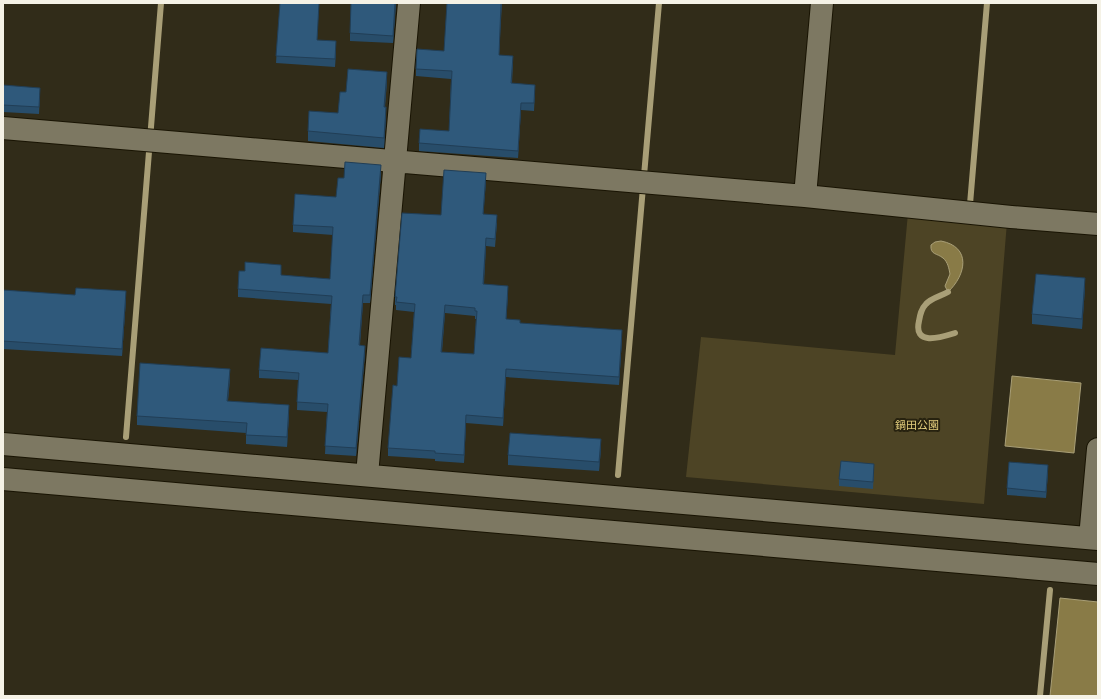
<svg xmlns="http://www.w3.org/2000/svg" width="1101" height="699" font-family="Commissioner,'Noto Sans JP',sans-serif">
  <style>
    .green { fill: #4d4425 }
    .water { fill: #897b47; stroke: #a99f77 }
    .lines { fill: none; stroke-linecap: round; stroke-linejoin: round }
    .stream { stroke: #a99f77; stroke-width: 6 }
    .minor-casing { stroke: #191403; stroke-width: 24 }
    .minor { stroke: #7d7862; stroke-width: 22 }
    .wall { fill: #284d6a; fill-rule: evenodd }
    .shaded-wall { fill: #213e56 }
    .building { fill: #2f597b; stroke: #213e56; fill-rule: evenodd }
    .labels { text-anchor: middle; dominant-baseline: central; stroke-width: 4; stroke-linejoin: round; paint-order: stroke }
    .park-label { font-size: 11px; fill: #e1cc7c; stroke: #27220f }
  </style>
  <rect width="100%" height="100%" fill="#312c19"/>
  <path class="green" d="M 908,213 L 1007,222 L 984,504 L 686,477 L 701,337 L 895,355 Z"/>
  <path class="water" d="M 941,241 C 972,247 966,275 948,292 L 945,286 L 950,274 C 949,269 948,262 943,258 C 937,253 930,255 931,245 L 935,242 Z
    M 1012,376 L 1081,383 L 1074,453 L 1005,446 Z
    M 1060,598 L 1098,602 L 1098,696 L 1050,696 Z"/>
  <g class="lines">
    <path class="stream" d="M 970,204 L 987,3
      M 948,292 C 941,296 931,298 926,304 C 921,309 920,315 919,321 C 913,347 942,337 955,333
      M 126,437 L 161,3
      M 618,475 L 659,3
      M 1040,696 L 1050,590"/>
    <g class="minor-casing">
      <path id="minor" d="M 3,128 L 805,196 L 1011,217 L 1098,224
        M 805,196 L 822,3
        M 3,444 L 1098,539
        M 367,475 L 409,3
        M 3,479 L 1098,574
        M 1090,538 L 1098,449"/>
    </g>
    <use href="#minor" class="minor"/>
  </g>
  <path class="wall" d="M 280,3 L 319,3 L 317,40 L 336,49 L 335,67 L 276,63 Z
    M 396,3 L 393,43 L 350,41 L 350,33 Z
    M 446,3 L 502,3 L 499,55 L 513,63 L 512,83 L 535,93 L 534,111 L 521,110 L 518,158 L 419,151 L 419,143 L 449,131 L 451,79 L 416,76 L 416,69 L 444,51 L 447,3 Z
    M 387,81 L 385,107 L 386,116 L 384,148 L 308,141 L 308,131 L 338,113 L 346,92 Z
    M 3,85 L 40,95 L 39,114 L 3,112 Z
    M 381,173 L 370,303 L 363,303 L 360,345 L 365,353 L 356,456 L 325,454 L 327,412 L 297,410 L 298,380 L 259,378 L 259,370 L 328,353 L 331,304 L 238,297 L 238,289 L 281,275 L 330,279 L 333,235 L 293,232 L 293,225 L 336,197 L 344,178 Z
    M 486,181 L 483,214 L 497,223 L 495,247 L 486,246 L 484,284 L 508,294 L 506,319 L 520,323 L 622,338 L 619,385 L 506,377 L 503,426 L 466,423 L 464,463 L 435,461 L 435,459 L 388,456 L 388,448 L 397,386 L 411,358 L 414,312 L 396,310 L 396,305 L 395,305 L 395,297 L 441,215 ZM 445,313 L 475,316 L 475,319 L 476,319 L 474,354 L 442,352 Z
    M 1085,288 L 1082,329 L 1032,324 L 1032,314 Z
    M 3,290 L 126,299 L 122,356 L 3,349 Z
    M 230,378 L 228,401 L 289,414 L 287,447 L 246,444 L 246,433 L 137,425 L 137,416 Z
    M 601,449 L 599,471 L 508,465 L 508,455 Z
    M 874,471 L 873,489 L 839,486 L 839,479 Z
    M 1048,472 L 1046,498 L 1007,495 L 1007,488 Z"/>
  <path class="shaded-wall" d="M 395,3 L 396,3 L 393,43 L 393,36 Z
    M 336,41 L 336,49 L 335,67 L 335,59 Z
    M 387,72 L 387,81 L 384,116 L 384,107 Z
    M 521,103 L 521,110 L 518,158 L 518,151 Z
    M 386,107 L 386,116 L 384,148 L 384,138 Z
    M 381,165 L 381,173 L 370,303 L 370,295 Z
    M 486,173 L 486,181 L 483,222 L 483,214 Z
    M 486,238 L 486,246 L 483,292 L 483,284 Z
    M 1085,278 L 1085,288 L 1082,329 L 1082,319 Z
    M 508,286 L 508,294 L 506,327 L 506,319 Z
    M 126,291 L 126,299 L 122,356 L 122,349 Z
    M 363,295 L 363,303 L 359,353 L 359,345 Z
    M 445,305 L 445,313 L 441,360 L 441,352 Z
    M 622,330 L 622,338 L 619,385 L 619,377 Z
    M 365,346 L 365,353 L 356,456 L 356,448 Z
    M 230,369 L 230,378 L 227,410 L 227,401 Z
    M 506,369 L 506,377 L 503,426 L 503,418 Z
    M 289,405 L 289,414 L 287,447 L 287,437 Z
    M 466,415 L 466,423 L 464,463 L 464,455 Z
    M 601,439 L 601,449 L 599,471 L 599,462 Z
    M 1048,465 L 1048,472 L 1046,498 L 1046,492 Z"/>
  <path class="building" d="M 280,3 L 319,3 L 317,40 L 336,41 L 335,59 L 276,56 Z
    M 351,3 L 395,3 L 393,36 L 350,33 Z
    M 447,3 L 501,3 L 499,55 L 513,56 L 511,83 L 535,85 L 534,103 L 521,103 L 518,151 L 419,143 L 420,129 L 449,131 L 452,71 L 416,69 L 417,49 L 444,51 Z
    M 348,69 L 387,72 L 384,107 L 386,107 L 384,138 L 308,131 L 309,111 L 338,113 L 340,92 L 346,92 Z
    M 3,85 L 40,88 L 39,107 L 3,105 Z
    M 345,162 L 381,165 L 370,295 L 363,295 L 359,345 L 365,346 L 356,448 L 325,446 L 328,404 L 297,402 L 299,373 L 259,370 L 261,348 L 328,353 L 332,296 L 238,289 L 239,271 L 245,271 L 245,262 L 281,265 L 281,275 L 330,279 L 333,227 L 293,225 L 295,194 L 336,197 L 338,178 L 344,178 Z
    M 444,170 L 486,173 L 483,214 L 497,215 L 495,239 L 486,238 L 483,284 L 508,286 L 506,319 L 520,320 L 520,323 L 622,330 L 619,377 L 506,369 L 503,418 L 466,415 L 464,455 L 435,453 L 435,451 L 388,448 L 393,385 L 397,386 L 399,357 L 411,358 L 415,304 L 396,302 L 397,297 L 395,297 L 402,213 L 441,215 ZM 445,305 L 475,308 L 475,311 L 477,311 L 474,354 L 441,352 Z
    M 1036,274 L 1085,278 L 1082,319 L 1032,314 Z
    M 76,288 L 126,291 L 122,349 L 3,341 L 3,290 L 75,295 Z
    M 140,363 L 230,369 L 227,401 L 289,405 L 287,437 L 246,435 L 247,423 L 137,416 Z
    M 510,433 L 601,439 L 599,462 L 508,455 Z
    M 841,461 L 874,464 L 873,482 L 839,479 Z
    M 1009,462 L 1048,465 L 1046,492 L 1007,488 Z"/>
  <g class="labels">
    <g class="park-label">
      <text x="917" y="424">鍋田公園</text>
    </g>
  </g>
  <rect width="1101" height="699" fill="none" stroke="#f5f2e6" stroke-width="8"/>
</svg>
